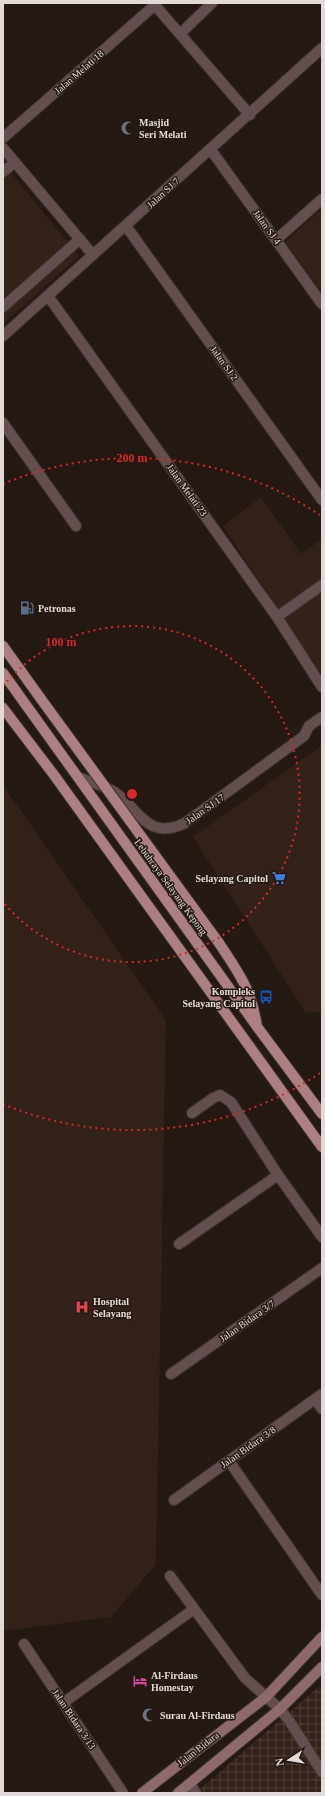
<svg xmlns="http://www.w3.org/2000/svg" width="325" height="1796" font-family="'Times New Roman',serif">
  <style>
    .built { fill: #33221a }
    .industrial { fill: url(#industrial-grid) }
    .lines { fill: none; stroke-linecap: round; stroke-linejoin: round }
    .minor-casing { stroke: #3f342f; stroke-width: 12 }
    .secondary-casing { stroke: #3f342f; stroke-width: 12 }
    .primary-casing { stroke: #3f342f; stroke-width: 12 }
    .minor { stroke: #634e50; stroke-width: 10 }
    .secondary { stroke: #8c6a6d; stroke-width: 10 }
    .primary { stroke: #ab8083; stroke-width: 10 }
    .primary-bridge-casing { stroke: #3f342f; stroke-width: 12; stroke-linecap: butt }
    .primary-bridge { stroke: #ab8083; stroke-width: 10 }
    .ring { fill: none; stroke: #d62828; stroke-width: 2; stroke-dasharray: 2 4 }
    .labels { text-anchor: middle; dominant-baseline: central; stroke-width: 3; stroke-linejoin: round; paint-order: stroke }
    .street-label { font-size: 10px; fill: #e2dad6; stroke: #251914 }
    .poi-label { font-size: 10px; font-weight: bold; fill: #e2dad6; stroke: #251914; text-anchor: start }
    .centre { fill: #d62828; stroke: #251914; stroke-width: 2 }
    .ring-label { font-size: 12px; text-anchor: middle; font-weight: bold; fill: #d62828; stroke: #251914; stroke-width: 3; stroke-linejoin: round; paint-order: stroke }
  </style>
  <defs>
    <pattern id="industrial-grid" width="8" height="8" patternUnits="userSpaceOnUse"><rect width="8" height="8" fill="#33221a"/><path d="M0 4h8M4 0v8" fill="none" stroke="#50423b"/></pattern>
  </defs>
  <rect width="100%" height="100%" fill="#251914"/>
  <path class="built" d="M 3,163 L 79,256 L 3,324 Z
    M 322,209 L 322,293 L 285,242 Z
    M 261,497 L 301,554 L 322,539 L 322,675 L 223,526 Z
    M 322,745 L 322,1012 L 306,1013 L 193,837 Z
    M 3,785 L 166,1020 L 156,1564 L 111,1617 L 3,1631 Z"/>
  <path class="industrial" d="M 322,1684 L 322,1793 L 203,1793 L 200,1789 Z"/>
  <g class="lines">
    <g class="minor-casing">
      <path id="minor" d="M 153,3 L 250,115
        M 180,34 L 212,3
        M 3,138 L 155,5
        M 3,148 L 93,255
        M 211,150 L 322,304
        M 3,172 L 15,162
        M 126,226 L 322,500
        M 276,240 L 322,199
        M 48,296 L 277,617 L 322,687
        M 3,307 L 80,239
        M 3,336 L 322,48
        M 3,423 L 76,526
        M 277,617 L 322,585
        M 78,777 C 89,782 102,785 113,791 C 139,807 146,842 185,823 L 304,736 L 309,726 L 322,717
        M 192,1113 L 213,1098 L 220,1095 L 231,1102 L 278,1175 L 322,1237
        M 179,1244 L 278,1175
        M 171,1374 L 322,1268
        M 315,1399 L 322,1409
        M 229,1461 L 322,1595
        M 174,1500 L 322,1394
        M 170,1576 L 245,1678 L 280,1709 L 290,1722 L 322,1772
        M 24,1644 L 123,1793
        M 63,1703 L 194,1609
        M 190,1784 L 196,1793"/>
    </g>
    <g class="secondary-casing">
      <path id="secondary" d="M 142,1793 L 266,1697 L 322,1637
        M 178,1793 L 280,1709 L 322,1667"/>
    </g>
    <g class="primary-casing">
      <path id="primary" d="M 3,646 L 41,699
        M 3,673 L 258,1028 L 322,1114
        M 3,708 L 54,775 L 322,1147
        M 219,943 C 238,972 252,990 257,1027"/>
    </g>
    <use href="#minor" class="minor"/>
    <use href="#secondary" class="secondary"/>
    <use href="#primary" class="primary"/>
    <g class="primary-bridge-casing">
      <path id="primary-bridge" d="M 41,699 L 219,943"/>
    </g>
    <use href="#primary-bridge" class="primary-bridge"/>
  </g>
  <g class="ring">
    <path d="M3 686A168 168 0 1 1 3 902"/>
    <path d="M320 1073A336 336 0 0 1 3 1104M3 484A336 336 0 0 1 320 515"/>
  </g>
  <defs>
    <g id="mosque-bare" transform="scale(1.08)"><path d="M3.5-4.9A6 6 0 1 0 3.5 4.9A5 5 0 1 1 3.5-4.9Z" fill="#6b7280" stroke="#251914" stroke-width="2.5" paint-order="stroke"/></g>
    <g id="fuel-bare" transform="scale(1.08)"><path d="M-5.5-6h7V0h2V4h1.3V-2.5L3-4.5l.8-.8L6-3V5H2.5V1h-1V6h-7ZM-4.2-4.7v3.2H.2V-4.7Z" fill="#5c6f8a" stroke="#251914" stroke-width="2.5" paint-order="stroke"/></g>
    <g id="supermarket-bare" transform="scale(1.08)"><path d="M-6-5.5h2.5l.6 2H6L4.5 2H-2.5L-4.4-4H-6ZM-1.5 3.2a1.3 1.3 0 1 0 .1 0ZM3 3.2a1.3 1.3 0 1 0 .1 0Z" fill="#3f7fe0" stroke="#251914" stroke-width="2.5" paint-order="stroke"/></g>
    <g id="bus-bare" transform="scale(1.08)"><path d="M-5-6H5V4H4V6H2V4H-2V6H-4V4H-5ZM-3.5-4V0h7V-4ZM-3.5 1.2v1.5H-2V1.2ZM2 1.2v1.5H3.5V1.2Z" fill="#1a4fb4" stroke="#251914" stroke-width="2.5" paint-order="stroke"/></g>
    <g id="hospital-bare" transform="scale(1.08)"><path d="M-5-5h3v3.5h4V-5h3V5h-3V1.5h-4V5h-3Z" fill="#e0444e" stroke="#251914" stroke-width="2.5" paint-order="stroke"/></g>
    <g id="hotel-bare" transform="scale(1.08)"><path d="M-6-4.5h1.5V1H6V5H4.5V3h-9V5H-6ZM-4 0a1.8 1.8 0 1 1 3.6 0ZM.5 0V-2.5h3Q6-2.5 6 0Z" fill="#d1479c" stroke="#251914" stroke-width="2.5" paint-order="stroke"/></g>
  </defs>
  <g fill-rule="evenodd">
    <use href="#mosque-bare" x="128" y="128"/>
    <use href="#fuel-bare" x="27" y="608"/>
    <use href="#supermarket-bare" x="279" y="878"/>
    <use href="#bus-bare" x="266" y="997"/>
    <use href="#hospital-bare" x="82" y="1307"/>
    <use href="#hotel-bare" x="140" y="1681"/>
    <use href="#mosque-bare" x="149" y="1715"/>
  </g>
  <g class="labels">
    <g class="street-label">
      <text transform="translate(79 72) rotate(-41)">Jalan Melati 18</text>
      <text transform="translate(163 193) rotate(-42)">Jalan SJ 7</text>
      <text transform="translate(267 227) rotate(54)">Jalan SJ 4</text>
      <text transform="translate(224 363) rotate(54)">Jalan SJ 2</text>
      <text transform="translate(187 490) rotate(54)">Jalan Melati 23</text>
      <text transform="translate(205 809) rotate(-35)">Jalan SJ 17</text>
      <text transform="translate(171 887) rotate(54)">Lebuhraya Selayang Kepong</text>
      <text transform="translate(247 1321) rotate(-35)">Jalan Bidara 3/7</text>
      <text transform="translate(248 1447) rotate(-35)">Jalan Bidara 3/8</text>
      <text transform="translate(74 1719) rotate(56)">Jalan Bidara 3/13</text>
      <text transform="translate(198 1749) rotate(-38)">Jalan Bidara</text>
    </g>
    <g class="poi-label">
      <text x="139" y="122">Masjid<tspan x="139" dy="12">Seri Melati</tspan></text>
      <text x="38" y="608">Petronas</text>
      <text x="268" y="878" text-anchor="end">Selayang Capitol</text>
      <text x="255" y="991" text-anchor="end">Kompleks<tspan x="255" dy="12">Selayang Capitol</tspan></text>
      <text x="93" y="1301">Hospital<tspan x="93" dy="12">Selayang</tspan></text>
      <text x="151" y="1675">Al-Firdaus<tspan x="151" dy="12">Homestay</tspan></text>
      <text x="160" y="1715">Surau Al-Firdaus</text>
    </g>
  </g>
  <circle cx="132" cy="794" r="6" class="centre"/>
  <g class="ring-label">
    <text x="132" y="462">200 m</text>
    <text x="61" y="646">100 m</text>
  </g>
  <rect width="325" height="1796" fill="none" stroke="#e2dad6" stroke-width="8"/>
  <g transform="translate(289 1760) rotate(258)" stroke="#251914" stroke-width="3" paint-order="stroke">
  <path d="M0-3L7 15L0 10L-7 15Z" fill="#e2dad6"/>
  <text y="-6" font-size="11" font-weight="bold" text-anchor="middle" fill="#e2dad6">N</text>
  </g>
</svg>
